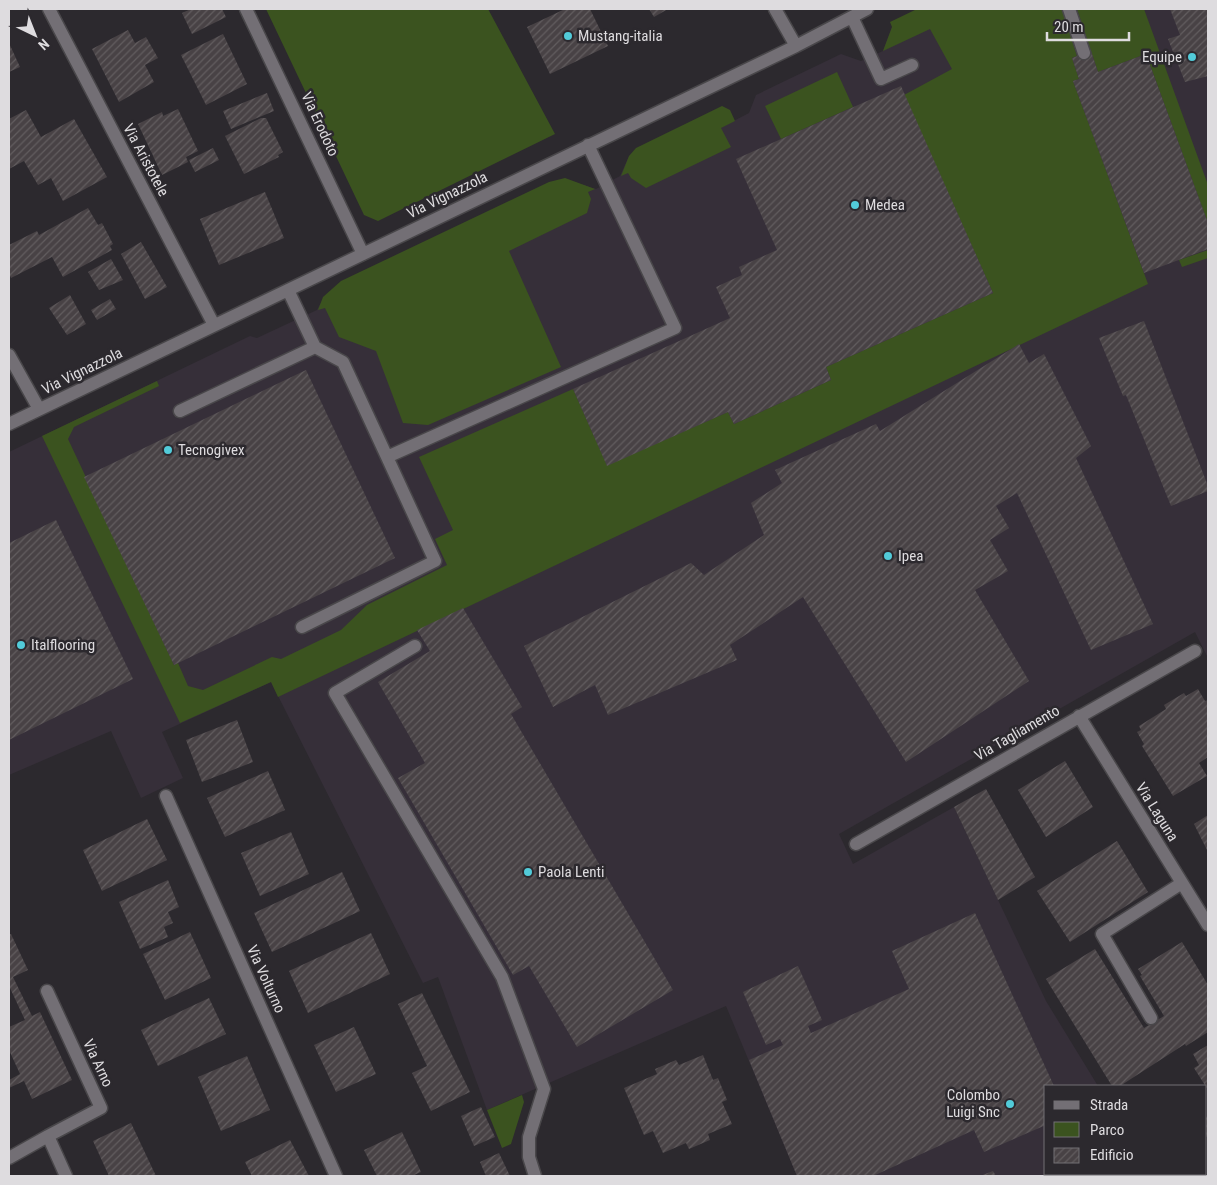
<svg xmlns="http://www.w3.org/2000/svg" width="1217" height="1185" font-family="'Roboto Condensed',sans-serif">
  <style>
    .built { fill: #362f39 }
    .green { fill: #3b531f }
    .building { fill: url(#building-hatch) }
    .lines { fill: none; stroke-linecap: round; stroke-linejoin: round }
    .minor-casing { stroke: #49474a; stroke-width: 15 }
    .minor { stroke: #736f75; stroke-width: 12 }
    .poi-dot { fill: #52cbd9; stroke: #2c292e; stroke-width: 2 }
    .labels { text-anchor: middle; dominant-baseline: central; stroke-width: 5; stroke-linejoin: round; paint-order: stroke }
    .poi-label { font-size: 15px; fill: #dedcdf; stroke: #2c292e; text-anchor: start }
    .street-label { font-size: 15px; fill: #dedcdf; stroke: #2c292e }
  </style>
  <defs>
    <pattern id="building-hatch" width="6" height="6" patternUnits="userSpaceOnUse" patternTransform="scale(1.25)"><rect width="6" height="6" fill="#484245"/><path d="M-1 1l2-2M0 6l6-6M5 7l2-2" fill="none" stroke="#625d5f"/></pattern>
  </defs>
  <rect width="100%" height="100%" fill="#2c292e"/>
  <path class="built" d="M 1034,9 L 1208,9 L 1208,658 L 1195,632 L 839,834 L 853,864 L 954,807 L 1046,1001 L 1098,1086 L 1046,1086 L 1046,1174 L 1153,1174 L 1155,1176 L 797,1176 L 726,1006 L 487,1110 L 438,977 L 423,983 L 271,682 L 162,732 L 183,778 L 141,798 L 111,731 L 9,775 L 9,452 L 250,336 L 257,338 L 317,310 L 320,304 L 574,182 L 596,189 L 620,176 L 629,156 L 693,142 L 749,113 L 756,95 L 841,54 L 861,61 L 883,51 L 892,27 Z"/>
  <path class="green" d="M 266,9 L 488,9 L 555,134 L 378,221 L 364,215 Z
    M 917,9 L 1062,9 L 1077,56 L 1072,58 L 1079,79 L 1073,81 L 1148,284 L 278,697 L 271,682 L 180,723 L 42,436 L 157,381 L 159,386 L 74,427 L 68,439 L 174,665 L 178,663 L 188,686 L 203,690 L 272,657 L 281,659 L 341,630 L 367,605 L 447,565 L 435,539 L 453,530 L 419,457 L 573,389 L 607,465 L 728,412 L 734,424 L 831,380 L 826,367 L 993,293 L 904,95 L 952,69 L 930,29 L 883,51 L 892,27 L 890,22 Z
    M 1077,9 L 1144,9 L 1208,185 L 1208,223 L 1146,54 L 1098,72 Z
    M 837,72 L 853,107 L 781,139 L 765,106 Z
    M 722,106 L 730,110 L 735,121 L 721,128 L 731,147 L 646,188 L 631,178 L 628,173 L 621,176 L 629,156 L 636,148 Z
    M 565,178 L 595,189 L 588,192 L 591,199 L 587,213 L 509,251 L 561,367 L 428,425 L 403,423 L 376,351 L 339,337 L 325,308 L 318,310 L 323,297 L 341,281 L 549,182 Z
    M 1208,250 L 1208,258 L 1182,267 L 1179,260 Z
    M 522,1095 L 524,1102 L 511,1144 L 502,1148 L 487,1110 Z"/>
  <path class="building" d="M 191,9 L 222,9 L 226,17 L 192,34 L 182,13 Z
    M 565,9 L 590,9 L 608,46 L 550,74 L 527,27 Z
    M 649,9 L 668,9 L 654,17 Z
    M 1170,9 L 1208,9 L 1208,76 L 1185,82 L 1168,39 L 1180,35 Z
    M 128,30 L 135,43 L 146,37 L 158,58 L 145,65 L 154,82 L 119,102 L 92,49 Z
    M 223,34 L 247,84 L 206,105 L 181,55 Z
    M 9,43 L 20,67 L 9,72 Z
    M 1091,51 L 1098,72 L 1146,54 L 1208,223 L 1208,249 L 1144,273 L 1073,81 L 1079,79 L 1072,58 Z
    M 901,86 L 993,293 L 826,367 L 831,380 L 734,424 L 728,412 L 607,466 L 573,389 L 730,318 L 716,287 L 742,275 L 739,267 L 777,250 L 736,159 Z
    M 267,93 L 274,111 L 231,129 L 223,111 Z
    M 178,109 L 198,151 L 186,157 L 188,162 L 162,175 L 138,124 L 162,112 L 163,116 Z
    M 26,110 L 41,137 L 74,119 L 107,177 L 63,201 L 51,178 L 38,185 L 24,161 L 9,169 L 9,119 Z
    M 261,118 L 266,118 L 283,152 L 278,155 L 279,157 L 244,174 L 225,136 Z
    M 213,148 L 219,160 L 195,172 L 189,160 Z
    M 265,192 L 284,238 L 219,265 L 200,219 Z
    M 88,208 L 98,225 L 102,223 L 113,244 L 110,246 L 112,250 L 63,277 L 52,257 L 11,278 L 9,274 L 9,245 L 37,231 L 39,235 Z
    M 141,242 L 167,287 L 145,299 L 121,254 Z
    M 111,259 L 123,280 L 99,290 L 88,272 Z
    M 70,295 L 86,324 L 67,335 L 49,308 Z
    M 110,299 L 116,309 L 97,320 L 91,310 Z
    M 1144,321 L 1208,486 L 1208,491 L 1171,506 L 1126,395 L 1123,396 L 1099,338 Z
    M 1019,344 L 1029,363 L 1044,354 L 1091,446 L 1076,458 L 1153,624 L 1091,650 L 1017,493 L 996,506 L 1009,528 L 990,540 L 1008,571 L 975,590 L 1029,681 L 906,762 L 803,597 L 730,645 L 737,660 L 608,715 L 595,685 L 553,707 L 524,646 L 691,563 L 704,575 L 764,535 L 751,503 L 782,483 L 775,470 L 876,424 L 880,431 Z
    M 306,370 L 395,558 L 174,665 L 84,477 Z
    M 56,520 L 133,679 L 9,740 L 9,543 Z
    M 463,608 L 522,707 L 511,714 L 673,990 L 577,1047 L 529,966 L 513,975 L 398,778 L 425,763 L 378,682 L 430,651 L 417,630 Z
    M 1198,689 L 1205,701 L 1208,700 L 1208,757 L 1199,763 L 1207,776 L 1173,796 L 1142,746 L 1144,744 L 1137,732 L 1141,730 L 1139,726 L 1166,709 L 1164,705 L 1184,693 L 1186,696 Z
    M 237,720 L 253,762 L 202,782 L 186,740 Z
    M 1065,761 L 1093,807 L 1046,837 L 1018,790 Z
    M 268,771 L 285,810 L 225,837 L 207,798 Z
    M 986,789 L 1035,877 L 998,900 L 954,807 Z
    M 1208,815 L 1208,852 L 1194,824 Z
    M 147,819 L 167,860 L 102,891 L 83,850 Z
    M 291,832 L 309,874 L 260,896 L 241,853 Z
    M 1117,841 L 1148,892 L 1070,942 L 1037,891 Z
    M 342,872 L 360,911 L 272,952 L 254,913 Z
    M 168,880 L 179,907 L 168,912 L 173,923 L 164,927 L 168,937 L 140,949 L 119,902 Z
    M 975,913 L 1054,1086 L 1046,1086 L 1046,1125 L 984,1152 L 974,1130 L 873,1176 L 797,1176 L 749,1060 L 783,1045 L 780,1039 L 766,1045 L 743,992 L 798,966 L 822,1020 L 808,1026 L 811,1033 L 909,989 L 892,951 Z
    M 190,932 L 211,978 L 165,1000 L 143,954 Z
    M 371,933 L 390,974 L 308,1013 L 289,971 Z
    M 11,934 L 28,970 L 13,977 L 32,1016 L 40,1012 L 72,1080 L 32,1099 L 24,1081 L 9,1088 L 9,1080 L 20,1074 L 9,1050 L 9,1027 L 25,1020 L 9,986 L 9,935 Z
    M 1182,942 L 1208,985 L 1208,1032 L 1186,1046 L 1185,1044 L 1120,1086 L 1112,1086 L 1046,979 L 1095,949 L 1144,1028 L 1164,1016 L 1140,976 L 1142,975 L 1138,969 Z
    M 422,993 L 470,1092 L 431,1111 L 412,1073 L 427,1066 L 398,1004 Z
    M 209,998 L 226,1034 L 158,1066 L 141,1030 Z
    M 354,1027 L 376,1074 L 336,1092 L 314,1045 Z
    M 1208,1045 L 1208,1090 L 1194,1068 L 1199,1065 L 1193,1054 Z
    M 703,1055 L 713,1080 L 718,1078 L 727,1100 L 722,1102 L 732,1124 L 708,1134 L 710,1140 L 689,1149 L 686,1143 L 663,1153 L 653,1131 L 644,1135 L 624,1088 L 657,1074 L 655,1069 L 676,1060 L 679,1065 Z
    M 247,1056 L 270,1110 L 221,1131 L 198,1077 Z
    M 481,1107 L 495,1137 L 474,1146 L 461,1116 Z
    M 1206,1116 L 1208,1120 L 1208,1136 L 1206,1137 Z
    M 131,1123 L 156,1176 L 109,1176 L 93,1141 Z
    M 402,1132 L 421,1172 L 412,1176 L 377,1176 L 364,1150 Z
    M 290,1140 L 309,1176 L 252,1176 L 245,1162 Z
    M 499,1153 L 510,1176 L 486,1176 L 480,1162 Z
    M 993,1171 L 996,1176 L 980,1176 Z"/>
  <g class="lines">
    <g class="minor-casing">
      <path id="minor" d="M 49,9 L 214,325
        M 246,9 L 363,254
        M 775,9 L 796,46
        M 1069,9 L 1084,53
        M 852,17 L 881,79 L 912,65
        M 288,290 L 315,347
        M 9,355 L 39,409
        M 180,411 L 315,347 L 343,362 L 387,457
        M 9,424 L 796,46 L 867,9
        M 302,627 L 435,561 L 387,457 L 675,328 L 588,145
        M 415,646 L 335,693 L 502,977 L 544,1089 L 529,1137 L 529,1157 L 535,1176
        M 1079,716 L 1208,925
        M 166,796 L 336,1176
        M 856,844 L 1195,651
        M 47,991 L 101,1108 L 48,1136 L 66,1176
        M 1151,1018 L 1102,934 L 1182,883
        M 9,1158 L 48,1136"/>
    </g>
    <use href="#minor" class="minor"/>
  </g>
  <g class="poi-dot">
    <circle cx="568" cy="36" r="5"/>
    <circle cx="1192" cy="57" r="5"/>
    <circle cx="855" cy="205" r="5"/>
    <circle cx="168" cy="450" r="5"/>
    <circle cx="888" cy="556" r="5"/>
    <circle cx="21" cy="645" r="5"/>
    <circle cx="528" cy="872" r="5"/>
    <circle cx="1010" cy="1104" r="5"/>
  </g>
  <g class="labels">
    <g class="poi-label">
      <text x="578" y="36">Mustang-italia</text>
      <text x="1182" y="57" text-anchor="end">Equipe</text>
      <text x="865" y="205">Medea</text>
      <text x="178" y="450">Tecnogivex</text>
      <text x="898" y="556">Ipea</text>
      <text x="31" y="645">Italflooring</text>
      <text x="538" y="872">Paola Lenti</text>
      <text x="1000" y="1095" text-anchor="end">Colombo<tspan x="1000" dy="17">Luigi Snc</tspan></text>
    </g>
    <g class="street-label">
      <text transform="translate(320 124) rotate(65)">Via Erodoto</text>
      <text transform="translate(146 160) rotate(62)">Via Aristotele</text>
      <text transform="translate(447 195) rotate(-26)">Via Vignazzola</text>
      <text transform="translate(82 371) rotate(-26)">Via Vignazzola</text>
      <text transform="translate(1017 733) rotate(-30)">Via Tagliamento</text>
      <text transform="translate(1157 812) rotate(58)">Via Laguna</text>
      <text transform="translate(266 979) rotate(66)">Via Volturno</text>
      <text transform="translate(98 1063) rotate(65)">Via Arno</text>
    </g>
  </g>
  <rect width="1217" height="1185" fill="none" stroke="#dedcdf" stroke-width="20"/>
  <rect x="1044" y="1085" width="162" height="90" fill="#2c292e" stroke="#737175"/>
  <rect x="1054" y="1101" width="25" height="8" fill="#736f75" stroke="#737175"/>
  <text x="1090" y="1110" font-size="15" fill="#dedcdf">Strada</text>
  <rect x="1054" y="1122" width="25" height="15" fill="#3b531f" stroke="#737175"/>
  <text x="1090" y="1135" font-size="15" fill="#dedcdf">Parco</text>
  <rect x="1054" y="1148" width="25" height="15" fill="url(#building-hatch)" stroke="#737175"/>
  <text x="1090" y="1160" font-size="15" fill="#dedcdf">Edificio</text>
  <g transform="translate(35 35) rotate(137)" stroke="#2c292e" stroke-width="4" paint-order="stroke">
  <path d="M0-4L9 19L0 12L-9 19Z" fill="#dedcdf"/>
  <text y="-8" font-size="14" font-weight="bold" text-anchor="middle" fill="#dedcdf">N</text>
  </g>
  <path d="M1047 32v8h82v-8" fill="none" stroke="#dedcdf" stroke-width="2.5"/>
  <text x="1054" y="32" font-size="15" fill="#dedcdf" stroke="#2c292e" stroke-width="4" paint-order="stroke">20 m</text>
</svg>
